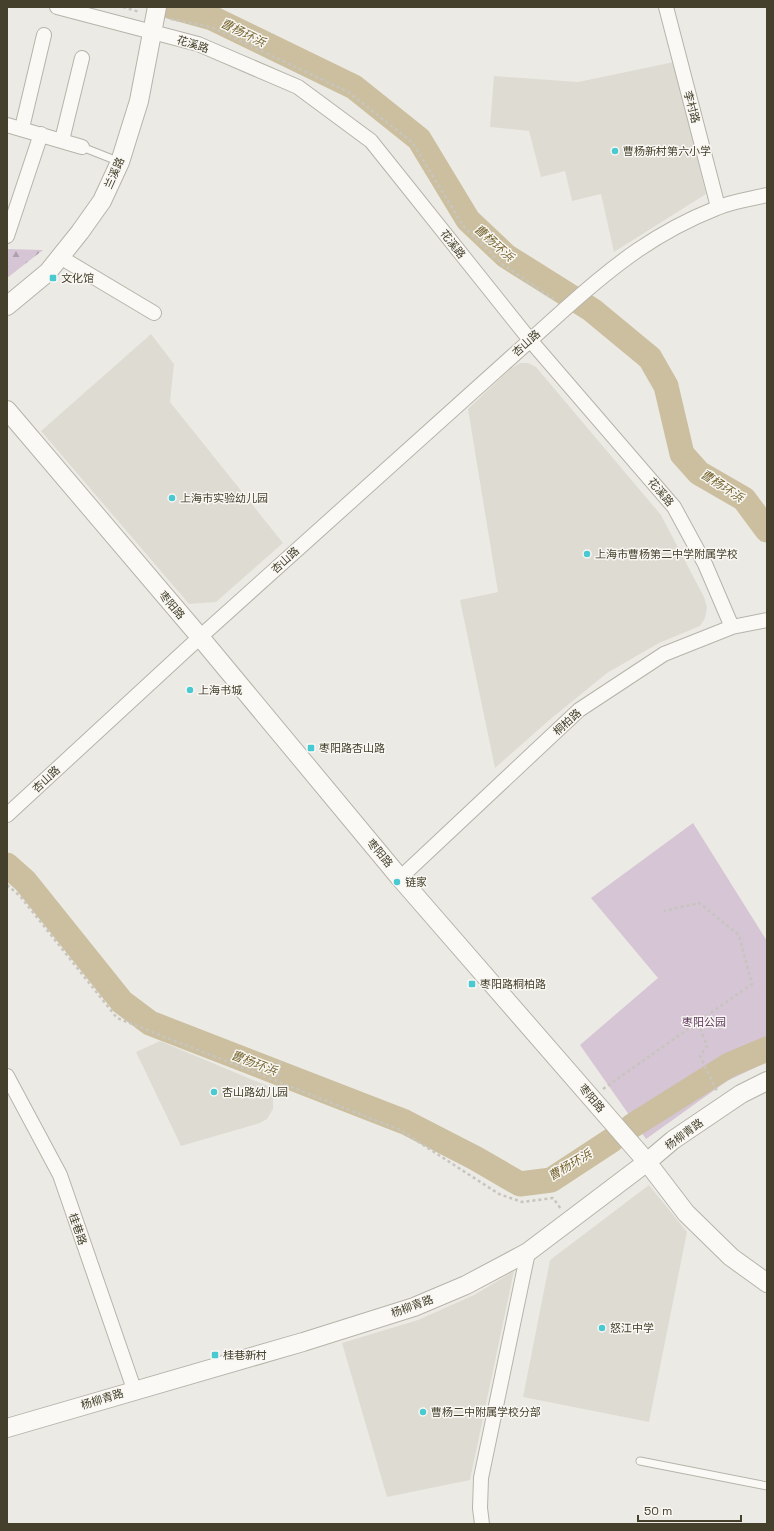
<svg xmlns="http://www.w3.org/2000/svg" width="774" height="1531" font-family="'Space Grotesk','Noto Sans SC',sans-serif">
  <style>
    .built { fill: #dedcd2 }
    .forest { fill: url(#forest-firs) }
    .park { fill: #d5c5d5 }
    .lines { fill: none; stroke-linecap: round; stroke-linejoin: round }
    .river { stroke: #cbbf9f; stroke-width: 25 }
    .service-casing { stroke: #b6b4a9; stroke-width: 9 }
    .minor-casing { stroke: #b6b4a9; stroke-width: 16 }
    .tertiary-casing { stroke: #b6b4a9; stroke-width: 20 }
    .path { stroke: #c7c5bd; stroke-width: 2.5; stroke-dasharray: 3 3; stroke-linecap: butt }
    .service { stroke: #faf9f6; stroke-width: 7 }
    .minor { stroke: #faf9f6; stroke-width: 14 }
    .tertiary { stroke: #faf9f6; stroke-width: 18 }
    .poi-dot { fill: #49c9d0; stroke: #f9f7f3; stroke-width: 1.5 }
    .labels { text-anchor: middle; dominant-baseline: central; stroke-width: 3; stroke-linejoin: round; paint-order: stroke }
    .street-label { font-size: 11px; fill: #44402b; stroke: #f9f7f3 }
    .poi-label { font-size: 11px; fill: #44402b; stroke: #f9f7f3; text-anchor: start }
    .park-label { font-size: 11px; fill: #60385f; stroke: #f9f7f3 }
    .water-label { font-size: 12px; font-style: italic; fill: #796834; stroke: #f9f7f3 }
  </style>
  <defs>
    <pattern id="forest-firs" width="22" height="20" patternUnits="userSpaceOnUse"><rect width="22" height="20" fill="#d5c5d5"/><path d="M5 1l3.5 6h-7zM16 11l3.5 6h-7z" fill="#aea1ad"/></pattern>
  </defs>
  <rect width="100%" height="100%" fill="#eceae4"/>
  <path class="built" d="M 674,62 L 706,194 L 614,252 L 601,194 L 572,201 L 565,171 L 541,177 L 529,131 L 490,127 L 494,76 L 578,82 Z
    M 151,334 L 174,364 L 170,402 L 283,543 L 216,602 L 189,604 L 41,431 Z
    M 520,363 L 528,363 L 536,367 L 661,515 L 704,597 L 707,607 L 705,618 L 700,626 L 659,643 L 607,673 L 547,722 L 495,768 L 460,600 L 498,592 L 468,409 L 510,369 Z
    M 160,1041 L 270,1087 L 273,1097 L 273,1109 L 267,1119 L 260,1123 L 181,1146 L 136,1052 Z
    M 649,1185 L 687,1232 L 649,1422 L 523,1397 L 550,1260 Z
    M 514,1271 L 470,1480 L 387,1497 L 342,1343 L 418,1320 L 474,1295 Z"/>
  <path class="forest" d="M 7,249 L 43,250 L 7,278 Z"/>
  <path class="park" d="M 693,823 L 767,941 L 767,1062 L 727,1081 L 646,1139 L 580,1045 L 658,978 L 591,898 Z"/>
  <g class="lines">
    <path class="river" d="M 172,7 L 212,18 L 354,87 L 419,139 L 468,220 L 506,256 L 592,310 L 650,358 L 666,386 L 682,454 L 699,473 L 744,499 L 767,530
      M 7,865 L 25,881 L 122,1002 L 150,1023 L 405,1122 L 475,1158 L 520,1184 L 551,1180 L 612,1140
      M 632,1126 L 729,1065 L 767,1049"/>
    <g class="service-casing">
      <path id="service" d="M 82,147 L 120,162
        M 640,1461 L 767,1486"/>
    </g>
    <g class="minor-casing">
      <path id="minor" d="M 57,7 L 198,44 L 298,87 L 371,141 L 530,340 L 674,507 L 705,564 L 732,627
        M 666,7 L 718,207
        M 7,125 L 82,147
        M 22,128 L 44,35
        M 62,140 L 82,58
        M 7,236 L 41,134
        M 60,257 L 154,313
        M 7,815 L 200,637 L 566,308 C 614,265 656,232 717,208 C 733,201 751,199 767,195
        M 400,878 L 579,710 L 664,654 L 732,627 L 767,620
        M 7,1076 L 60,1175 L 134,1389
        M 482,1524 L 480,1508 L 481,1478 L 528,1252"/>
    </g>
    <g class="tertiary-casing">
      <path id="tertiary" d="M 7,306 L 48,272 L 80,232 L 102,201 L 120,162 L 139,101 L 157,7
        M 7,410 L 200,637 L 400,878 L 647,1162 L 686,1213 L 731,1257 L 767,1283
        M 7,1428 L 303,1342 L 414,1307 L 466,1285 L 528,1252 L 647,1162 L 673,1140 L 741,1094 L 767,1081"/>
    </g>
    <path class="path" d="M 123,7 L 140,12
      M 171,19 L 211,27 L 348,92 L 412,142 L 464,227 L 502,264 L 555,300
      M 7,885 L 20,896 L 117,1018 L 400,1130 L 499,1194 L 522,1202 L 553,1198 L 561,1209
      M 698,1023 L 707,1046 L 700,1056 L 718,1093
      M 276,1082 L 281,1061
      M 603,1089 L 752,984 L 739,935 L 699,903 L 664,911"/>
    <use href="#service" class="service"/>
    <use href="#minor" class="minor"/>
    <use href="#tertiary" class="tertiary"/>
  </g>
  <g class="poi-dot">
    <circle cx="615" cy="151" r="4"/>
    <rect x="49" y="274" width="8" height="8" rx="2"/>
    <circle cx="172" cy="498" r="4"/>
    <circle cx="587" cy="554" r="4"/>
    <circle cx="190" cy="690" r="4"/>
    <rect x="307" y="744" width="8" height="8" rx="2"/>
    <circle cx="397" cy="882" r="4"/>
    <rect x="468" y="980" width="8" height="8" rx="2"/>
    <circle cx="214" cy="1092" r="4"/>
    <circle cx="602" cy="1328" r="4"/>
    <rect x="211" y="1351" width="8" height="8" rx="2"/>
    <circle cx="423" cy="1412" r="4"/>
  </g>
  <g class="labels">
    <g class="street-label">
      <text transform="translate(193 44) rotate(17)">花溪路</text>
      <text transform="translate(692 107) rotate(75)">李村路</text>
      <text transform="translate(114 173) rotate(-66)">兰溪路</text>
      <text transform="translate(453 244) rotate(52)">花溪路</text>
      <text transform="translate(526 343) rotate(-42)">杏山路</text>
      <text transform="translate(661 492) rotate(50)">花溪路</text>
      <text transform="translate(285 560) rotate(-42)">杏山路</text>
      <text transform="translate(172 605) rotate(49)">枣阳路</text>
      <text transform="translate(567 722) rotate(-42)">桐柏路</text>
      <text transform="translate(46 779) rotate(-43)">杏山路</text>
      <text transform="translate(380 853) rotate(50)">枣阳路</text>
      <text transform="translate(592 1098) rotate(49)">枣阳路</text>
      <text transform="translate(684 1134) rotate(-36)">杨柳青路</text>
      <text transform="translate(78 1229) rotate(71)">桂巷路</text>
      <text transform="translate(412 1306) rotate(-20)">杨柳青路</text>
      <text transform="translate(102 1399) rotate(-17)">杨柳青路</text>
    </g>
    <g class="poi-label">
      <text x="623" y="151">曹杨新村第六小学</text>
      <text x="61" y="278">文化馆</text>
      <text x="180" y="498">上海市实验幼儿园</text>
      <text x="595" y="554">上海市曹杨第二中学附属学校</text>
      <text x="198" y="690">上海书城</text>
      <text x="319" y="748">枣阳路杏山路</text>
      <text x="405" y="882">链家</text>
      <text x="480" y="984">枣阳路桐柏路</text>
      <text x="222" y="1092">杏山路幼儿园</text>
      <text x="610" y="1328">怒江中学</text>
      <text x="223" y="1355">桂巷新村</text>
      <text x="431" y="1412">曹杨二中附属学校分部</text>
    </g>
    <g class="park-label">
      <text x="704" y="1022">枣阳公园</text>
    </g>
    <g class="water-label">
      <text transform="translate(243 33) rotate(26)">曹杨环浜</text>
      <text transform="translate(494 243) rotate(42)">曹杨环浜</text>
      <text transform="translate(722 486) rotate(33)">曹杨环浜</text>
      <text transform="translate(254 1063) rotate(21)">曹杨环浜</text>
      <text transform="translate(570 1165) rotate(-31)">曹杨环浜</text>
    </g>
  </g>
  <rect width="774" height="1531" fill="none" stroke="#44402b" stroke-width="16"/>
  <path d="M638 1515v6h103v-6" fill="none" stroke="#44402b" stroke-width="2"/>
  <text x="644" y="1515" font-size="12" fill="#44402b" stroke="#f9f7f3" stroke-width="3" paint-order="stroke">50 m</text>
</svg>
